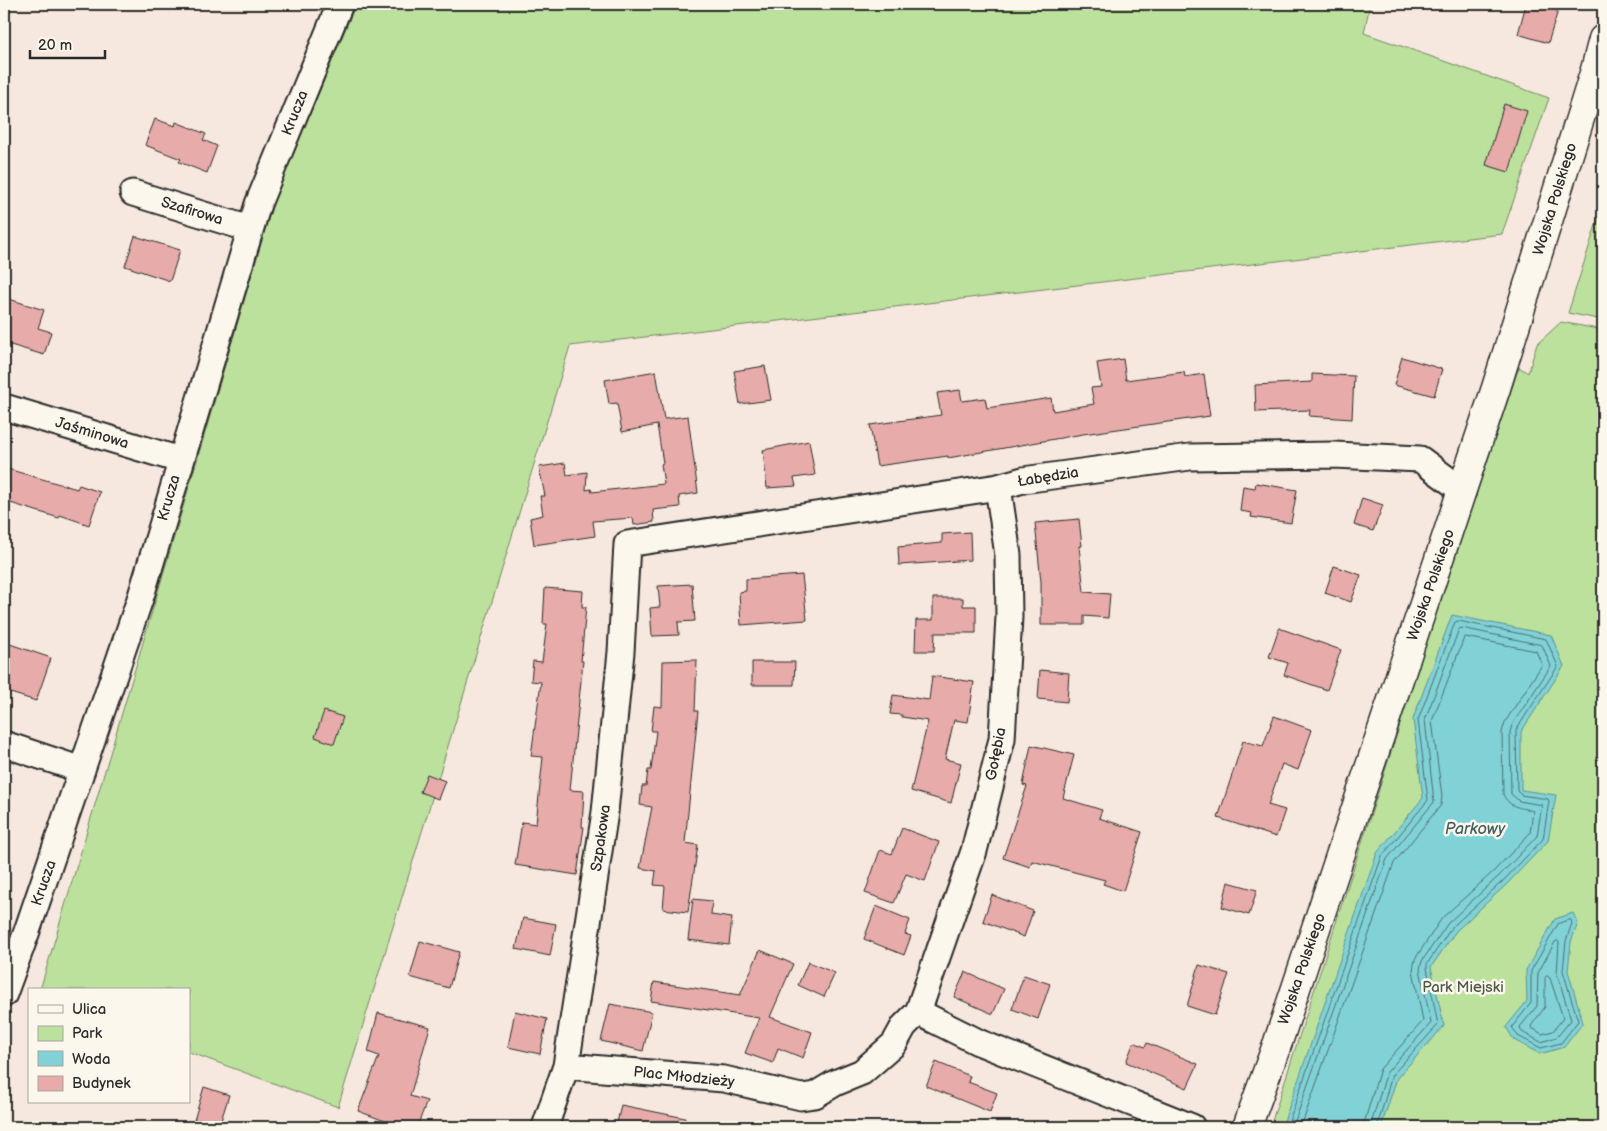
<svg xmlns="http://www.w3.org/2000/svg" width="1607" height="1131" font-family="'Balsamiq Sans',sans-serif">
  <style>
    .green { fill: #bce19c; stroke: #748664 }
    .water { fill: #80d2d7; stroke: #5e8f92 }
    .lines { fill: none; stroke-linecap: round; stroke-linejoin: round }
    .shore { stroke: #4d6e70; stroke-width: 1 }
    .building { fill: #e7aba9; stroke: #2b2b2b }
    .minor-casing { stroke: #2b2b2b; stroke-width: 29 }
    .tertiary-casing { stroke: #2b2b2b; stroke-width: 31 }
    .minor { stroke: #fbf7ec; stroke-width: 25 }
    .tertiary { stroke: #fbf7ec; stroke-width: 28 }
    .labels { text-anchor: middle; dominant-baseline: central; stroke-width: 5; stroke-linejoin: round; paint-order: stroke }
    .street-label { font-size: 15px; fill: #2b2b2b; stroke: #fbf7ec }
    .park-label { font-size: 15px; fill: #4f5847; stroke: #fbf7ec }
    .water-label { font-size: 16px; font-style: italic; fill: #445d5f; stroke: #fbf7ec }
  </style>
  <rect width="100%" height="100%" fill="#f7e8df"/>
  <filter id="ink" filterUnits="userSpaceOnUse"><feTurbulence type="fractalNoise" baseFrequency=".02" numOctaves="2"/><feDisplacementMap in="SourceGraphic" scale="10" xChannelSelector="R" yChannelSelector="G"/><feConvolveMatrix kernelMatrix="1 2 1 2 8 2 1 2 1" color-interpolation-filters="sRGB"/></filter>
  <g filter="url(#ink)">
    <path class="green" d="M 356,4 L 1370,4 L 1364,33 L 1549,98 L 1502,234 L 570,346 L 338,1107 L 189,1052 L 189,990 L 40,990 L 274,200 Z
      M 1603,203 L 1603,320 L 1568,313 Z
      M 1561,322 L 1603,330 L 1603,1127 L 1270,1127 L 1435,616 L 1519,367 L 1528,373 L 1537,344 Z"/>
    <path class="water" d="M 1452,615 L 1551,635 L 1564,666 L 1521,732 L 1521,790 L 1556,795 L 1548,841 L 1507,884 L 1456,931 L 1431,967 L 1444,1026 L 1397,1078 L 1381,1127 L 1282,1127 L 1377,853 L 1423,798 L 1413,719 Z
      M 1573,913 L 1578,923 L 1571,942 L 1568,971 L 1583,1023 L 1564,1047 L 1540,1054 L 1514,1040 L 1506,1027 L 1527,1001 L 1526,970 L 1555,919 Z"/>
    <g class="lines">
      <path class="shore" d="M 1568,920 L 1571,920 L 1572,923 L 1566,941 L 1563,971 L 1578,1021 L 1561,1043 L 1541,1048 L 1518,1036 L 1512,1027 L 1531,1003 L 1531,971 L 1558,924 Z
        M 1558,941 L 1559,943 L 1557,973 L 1571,1020 L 1557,1037 L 1541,1042 L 1522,1032 L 1520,1027 L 1537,1006 L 1538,973 L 1555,942 Z
        M 1547,976 L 1550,978 L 1563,1018 L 1553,1031 L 1542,1034 L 1532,1028 L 1531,1026 L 1545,1007 L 1545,978 Z
        M 1287,1127 L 1382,856 L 1428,800 L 1418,720 L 1455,622 L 1458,621 L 1546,639 L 1558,666 L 1516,730 L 1517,791 L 1521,795 L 1548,799 L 1549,801 L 1543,839 L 1503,881 L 1452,927 L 1427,964 L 1427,968 L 1438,1025 L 1392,1075 L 1377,1127
        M 1293,1127 L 1387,859 L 1434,802 L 1425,720 L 1459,629 L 1462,628 L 1542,645 L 1551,666 L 1512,725 L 1510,732 L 1511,794 L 1519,801 L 1542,805 L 1537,836 L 1499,876 L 1448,923 L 1422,961 L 1420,969 L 1431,1023 L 1387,1072 L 1370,1127
        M 1301,1127 L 1394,863 L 1441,805 L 1442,796 L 1432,721 L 1464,638 L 1466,637 L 1536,651 L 1542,665 L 1505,722 L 1502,732 L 1503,794 C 1509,808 1520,807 1533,811 L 1530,833 L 1494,871 L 1442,918 L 1415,959 L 1413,970 L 1423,1021 L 1380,1069 L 1363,1127"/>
    </g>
    <path class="building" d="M 1526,4 L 1560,4 L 1548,43 L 1518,34 Z
      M 1504,104 L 1527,111 L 1509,172 L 1486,165 Z
      M 155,119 L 175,126 L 176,122 L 206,134 L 203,140 L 217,146 L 207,173 L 179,162 L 181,159 L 145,145 Z
      M 135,236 L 180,250 L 170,281 L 125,266 Z
      M 9,299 L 44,310 L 38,328 L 51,332 L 44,355 L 4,343 L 4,315 Z
      M 1402,357 L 1442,369 L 1434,396 L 1394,385 Z
      M 1123,359 L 1126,380 L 1184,372 L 1185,377 L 1204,374 L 1210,416 L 1083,434 L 948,458 L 948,456 L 877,466 L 870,425 L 941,415 L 937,393 L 960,390 L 962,401 L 985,398 L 987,408 L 1051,398 L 1053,411 L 1094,404 L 1091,388 L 1101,387 L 1097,363 Z
      M 765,366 L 771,400 L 740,404 L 734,371 Z
      M 656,371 L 664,419 L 688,416 L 698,493 L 679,496 L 680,507 L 653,510 L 654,522 L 634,525 L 633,518 L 593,521 L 595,536 L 534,545 L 530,518 L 543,515 L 540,496 L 545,496 L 539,467 L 565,463 L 567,475 L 587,472 L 586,490 L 591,489 L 592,492 L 664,484 L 661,464 L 663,463 L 657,425 L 622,432 L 617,403 L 609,404 L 605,380 Z
      M 1312,374 L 1354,376 L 1352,419 L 1309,416 L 1310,410 L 1256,412 L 1255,385 L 1312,382 Z
      M 809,441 L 815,475 L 794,478 L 796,486 L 767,488 L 763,450 Z
      M 4,468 L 77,489 L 79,485 L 100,492 L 89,525 L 60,515 L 59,518 L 4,501 Z
      M 1256,483 L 1297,490 L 1291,523 L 1251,517 L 1252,513 L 1240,511 L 1243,486 L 1255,488 Z
      M 1362,498 L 1383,505 L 1373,531 L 1354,525 Z
      M 1079,519 L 1082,546 L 1079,546 L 1084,592 L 1110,594 L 1108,618 L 1084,616 L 1084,625 L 1041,625 L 1041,582 L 1035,523 Z
      M 970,532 L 971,560 L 899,565 L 898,547 L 942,543 L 942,534 Z
      M 1334,566 L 1361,575 L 1351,602 L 1325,593 Z
      M 802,575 L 807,620 L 741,625 L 739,592 L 746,591 L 746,579 Z
      M 692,584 L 695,621 L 678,622 L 679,635 L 652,636 L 650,608 L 660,607 L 658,586 Z
      M 545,588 L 583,591 L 582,607 L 586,607 L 581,661 L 583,661 L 570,790 L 584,791 L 582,827 L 584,827 L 577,875 L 515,865 L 522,822 L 536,824 L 543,757 L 531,756 L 541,682 L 531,681 L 533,661 L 542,662 L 547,624 L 543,624 Z
      M 933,598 L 963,598 L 963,606 L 976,606 L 976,633 L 935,633 L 934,651 L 915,651 L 916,620 L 933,620 Z
      M 1279,628 L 1341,650 L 1327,690 L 1284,675 L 1288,663 L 1269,657 Z
      M 4,642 L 51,658 L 36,701 L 4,691 Z
      M 697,660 L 695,711 L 698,711 L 685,843 L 698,845 L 688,912 L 663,909 L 665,886 L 654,885 L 656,871 L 640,868 L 652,807 L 640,805 L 642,786 L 646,786 L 648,770 L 651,770 L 656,731 L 651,731 L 654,706 L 662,707 L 663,661 Z
      M 752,662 L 795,662 L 794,685 L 752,685 Z
      M 1040,670 L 1069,673 L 1067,702 L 1038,699 Z
      M 932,676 L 974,682 L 968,722 L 954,720 L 945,759 L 961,763 L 951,803 L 911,791 L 928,721 L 902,717 L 902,715 L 890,714 L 893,695 L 929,700 Z
      M 324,711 L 343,717 L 334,744 L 315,737 Z
      M 1274,716 L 1312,730 L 1298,770 L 1282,764 L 1268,805 L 1285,810 L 1276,837 L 1218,818 L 1243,741 L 1263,746 Z
      M 1031,745 L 1074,755 L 1063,798 L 1102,810 L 1099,818 L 1142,832 L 1123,891 L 1103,884 L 1105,880 L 1032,861 L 1030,867 L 1003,858 L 1027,786 L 1023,785 Z
      M 427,774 L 445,781 L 438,799 L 420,792 Z
      M 902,828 L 939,842 L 925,881 L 906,874 L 894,903 L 865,893 L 880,850 L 892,854 Z
      M 1228,882 L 1257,890 L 1249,915 L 1222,907 Z
      M 992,895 L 1033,911 L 1024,937 L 983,921 Z
      M 693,899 L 712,901 L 711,915 L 732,918 L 729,945 L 688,940 Z
      M 876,906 L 910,920 L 905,934 L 911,936 L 904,955 L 864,939 Z
      M 523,918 L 556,924 L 550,956 L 516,949 Z
      M 420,941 L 459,952 L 449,988 L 410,977 Z
      M 760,950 L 793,964 L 770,1017 L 812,1032 L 803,1058 L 778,1048 L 773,1063 L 745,1053 L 759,1018 L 651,1001 L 654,982 L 740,995 Z
      M 808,962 L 835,973 L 824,997 L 798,985 Z
      M 1199,965 L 1229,974 L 1215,1015 L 1187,1006 Z
      M 965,972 L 1004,989 L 993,1014 L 954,997 Z
      M 1024,975 L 1050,984 L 1038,1019 L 1012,1009 Z
      M 610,1004 L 652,1012 L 643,1051 L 601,1041 Z
      M 515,1011 L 547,1019 L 540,1054 L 508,1047 Z
      M 378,1013 L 430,1027 L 410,1096 L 427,1101 L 417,1127 L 401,1127 L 358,1111 L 379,1056 L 368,1052 Z
      M 1134,1042 L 1145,1047 L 1147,1043 L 1198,1064 L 1187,1088 L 1126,1062 Z
      M 936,1062 L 970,1076 L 968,1082 L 997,1093 L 990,1112 L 926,1086 Z
      M 204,1087 L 229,1095 L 219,1127 L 192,1127 Z
      M 621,1105 L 685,1118 L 684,1127 L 623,1127 L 623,1125 L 617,1123 Z"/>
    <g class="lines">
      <g class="minor-casing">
        <path id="minor" d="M 133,193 L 250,229
          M 4,407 L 180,460
          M 4,744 L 82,770
          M 4,994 L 27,931 L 141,596 L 258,204 L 340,4
          M 918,1012 L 978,1042 L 1192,1127
          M 566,1066 L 724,1079 L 801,1097 L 815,1095 L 835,1083 L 862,1072 L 894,1044 L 904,1026 L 918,1012 L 974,851 L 1002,739 L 1009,617 L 1008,555 L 998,487
          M 545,1127 L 566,1066 L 605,812 L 621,652 L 627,544 L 998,487 L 1023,480 L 1190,457 L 1334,455 L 1420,459 L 1463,491"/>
      </g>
      <g class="tertiary-casing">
        <path id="tertiary" d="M 1247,1127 L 1278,1042 L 1496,388 L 1595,70 L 1603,39"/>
      </g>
      <use href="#minor" class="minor"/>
      <use href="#tertiary" class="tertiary"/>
    </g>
  </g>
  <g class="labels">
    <g class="street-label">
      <text transform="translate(295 113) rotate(-68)">Krucza</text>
      <text transform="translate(1555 199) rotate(-73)">Wojska Polskiego</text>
      <text transform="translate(192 211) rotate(17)">Szafirowa</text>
      <text transform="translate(92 433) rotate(17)">Jaśminowa</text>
      <text transform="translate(1048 477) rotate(-9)">Łabędzia</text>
      <text transform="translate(169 498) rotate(-74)">Krucza</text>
      <text transform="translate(1431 585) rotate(-71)">Wojska Polskiego</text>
      <text transform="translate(996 754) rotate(-79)">Gołębia</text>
      <text transform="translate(601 838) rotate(-82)">Szpakowa</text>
      <text transform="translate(44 883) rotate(-71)">Krucza</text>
      <text transform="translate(1302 969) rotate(-71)">Wojska Polskiego</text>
      <text transform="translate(684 1077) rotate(6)">Plac Młodzieży</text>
    </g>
    <g class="park-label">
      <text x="1463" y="987">Park Miejski</text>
    </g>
    <g class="water-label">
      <text x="1475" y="829">Parkowy</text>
    </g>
  </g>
  <rect width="1607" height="1131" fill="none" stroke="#fbf7ec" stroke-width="20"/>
  <rect x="10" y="10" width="1587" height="1111" fill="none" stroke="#2b2b2b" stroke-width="2" filter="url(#ink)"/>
  <rect x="28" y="988" width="162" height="115" fill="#fbf7ec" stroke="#a8a59f"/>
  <rect x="38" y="1005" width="25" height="8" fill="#fbf7ec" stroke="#a8a59f"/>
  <text x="72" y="1014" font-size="15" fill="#2b2b2b">Ulica</text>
  <rect x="38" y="1026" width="25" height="15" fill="#bce19c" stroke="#a8a59f"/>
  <text x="72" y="1038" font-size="15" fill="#2b2b2b">Park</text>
  <rect x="38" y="1051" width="25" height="15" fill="#80d2d7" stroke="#a8a59f"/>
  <text x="72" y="1064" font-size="15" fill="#2b2b2b">Woda</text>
  <rect x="38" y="1076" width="25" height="15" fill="#e7aba9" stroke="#a8a59f"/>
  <text x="72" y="1088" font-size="15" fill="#2b2b2b">Budynek</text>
  <path d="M30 50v8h75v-8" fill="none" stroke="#2b2b2b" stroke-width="2.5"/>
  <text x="38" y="50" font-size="15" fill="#2b2b2b" stroke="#fbf7ec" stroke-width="4" paint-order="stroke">20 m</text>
</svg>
